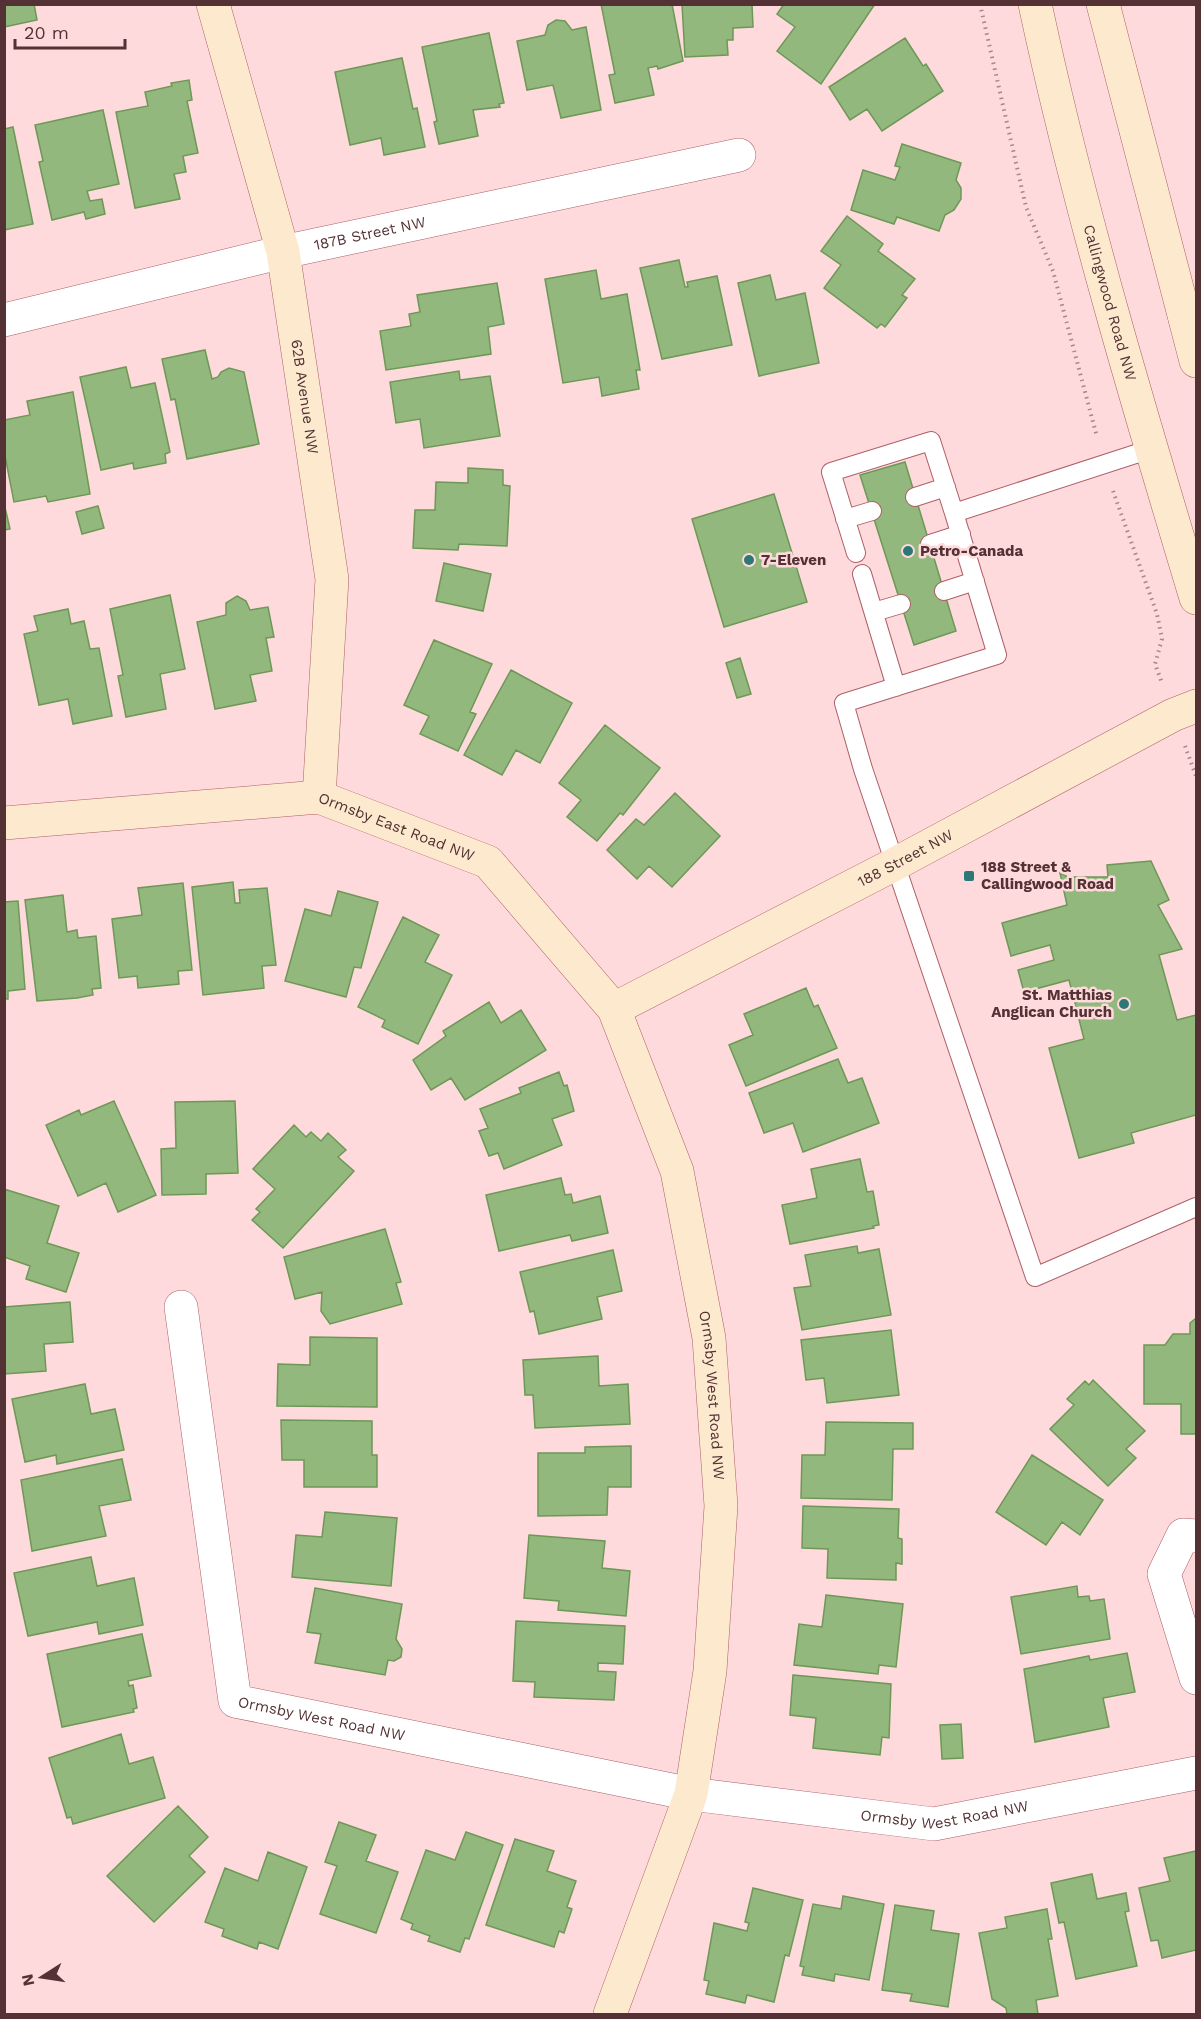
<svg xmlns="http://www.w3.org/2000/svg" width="1201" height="2019" font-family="'Work Sans',sans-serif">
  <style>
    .building { fill: #92b87d; stroke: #6f9757; stroke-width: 1.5 }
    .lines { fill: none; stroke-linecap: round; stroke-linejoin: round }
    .lane-casing { stroke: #ad6067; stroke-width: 20 }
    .street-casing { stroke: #ad6067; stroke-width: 34 }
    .secondary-casing { stroke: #ad6067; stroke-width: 34 }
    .path { stroke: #a98688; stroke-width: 4; stroke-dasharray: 1.5 4.5; stroke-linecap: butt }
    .lane { stroke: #fff; stroke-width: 18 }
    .street { stroke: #fff; stroke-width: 33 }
    .secondary { stroke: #fce9ce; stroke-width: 33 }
    .poi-dot { fill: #2d7777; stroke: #fedadc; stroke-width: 2 }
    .labels { text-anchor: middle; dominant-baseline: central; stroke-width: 5; stroke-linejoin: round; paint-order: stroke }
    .street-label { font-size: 15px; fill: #533134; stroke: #fedadc }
    .poi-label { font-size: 15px; font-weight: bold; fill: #533134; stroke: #fedadc; text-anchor: start }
  </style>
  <rect width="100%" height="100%" fill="#fedadc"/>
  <path class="building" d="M 4,4 L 34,4 L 37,20 L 4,27 Z
    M 601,4 L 672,4 L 683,61 L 658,69 L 657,66 L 648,68 L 654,95 L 615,103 L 609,75 L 615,74 Z
    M 682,4 L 752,4 L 753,27 L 733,28 L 733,40 L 727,40 L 728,55 L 685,57 Z
    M 784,4 L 875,4 L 821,84 L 777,51 L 795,27 L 777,14 Z
    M 556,20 L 565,21 L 572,30 L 586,27 L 601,110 L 561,118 L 553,85 L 527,90 L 517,41 L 545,35 L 548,25 Z
    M 489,33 L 504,103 L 499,104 L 500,107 L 473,110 L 478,136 L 439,144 L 434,122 L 437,121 L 422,47 Z
    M 905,38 L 923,66 L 926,64 L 943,91 L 882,131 L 867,109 L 850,120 L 829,87 Z
    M 402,58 L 413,109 L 417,108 L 425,147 L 384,155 L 381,138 L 350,145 L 335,72 Z
    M 189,80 L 192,100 L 187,101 L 198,153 L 183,156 L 186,172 L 174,174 L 180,199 L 135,208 L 116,112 L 148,106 L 145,92 L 172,86 L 171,83 Z
    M 103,110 L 119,184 L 87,191 L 90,201 L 102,199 L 105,214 L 86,219 L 84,212 L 52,220 L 39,162 L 43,161 L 35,125 Z
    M 13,127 L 33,224 L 4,230 L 4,129 Z
    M 902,144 L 961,163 L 956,180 L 961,188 L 961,199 L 954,210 L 945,215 L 939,231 L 897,217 L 894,224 L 851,210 L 863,170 L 895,180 L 900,167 L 895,166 Z
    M 847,216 L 883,244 L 878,251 L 915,279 L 902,295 L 907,298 L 885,327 L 881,324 L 877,328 L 824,288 L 841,265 L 821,251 Z
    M 679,260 L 685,287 L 688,287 L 687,282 L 717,276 L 732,345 L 662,359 L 640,268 Z
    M 596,270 L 601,299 L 627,294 L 640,370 L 636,370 L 639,389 L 602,396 L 599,377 L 563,383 L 545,279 Z
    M 770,275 L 776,300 L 805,293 L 819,363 L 759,376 L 738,283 Z
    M 497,283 L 504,324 L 488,327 L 491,354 L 386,370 L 380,331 L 411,326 L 409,314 L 420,312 L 417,295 Z
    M 205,350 L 212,379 L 218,377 L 221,372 L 229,368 L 244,372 L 259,444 L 187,459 L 175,399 L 171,400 L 162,359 Z
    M 126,367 L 131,388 L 155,383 L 170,452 L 165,454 L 166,463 L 134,469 L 133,463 L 101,470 L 80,377 Z
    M 459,371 L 460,380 L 490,376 L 500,436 L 424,448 L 420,419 L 396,423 L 390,382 Z
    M 73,392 L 90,494 L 48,502 L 46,496 L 14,502 L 4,451 L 4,420 L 30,415 L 27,401 Z
    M 905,462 L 956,631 L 914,645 L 860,475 Z
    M 468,468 L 503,470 L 503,485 L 510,486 L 507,546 L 459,544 L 458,550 L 413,548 L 415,510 L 435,510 L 436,482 L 468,483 Z
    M 774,494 L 807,602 L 724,627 L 692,519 Z
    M 4,503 L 10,529 L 4,530 Z
    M 98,506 L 104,528 L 82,534 L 76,512 Z
    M 444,563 L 491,574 L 483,611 L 436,601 Z
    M 170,595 L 185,669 L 160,674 L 166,709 L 126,717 L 118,676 L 123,675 L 110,609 Z
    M 237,596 L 246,601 L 250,610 L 268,607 L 274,637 L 266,638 L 272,671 L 250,675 L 256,701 L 215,709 L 197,622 L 226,615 L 226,603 Z
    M 68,609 L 71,624 L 84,621 L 90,649 L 99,648 L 112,716 L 73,724 L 68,699 L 39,705 L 24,634 L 38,631 L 34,616 Z
    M 434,640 L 492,664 L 470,712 L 476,714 L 458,751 L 420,734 L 429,716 L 404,705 Z
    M 740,658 L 751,694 L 737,698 L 726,663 Z
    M 511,670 L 572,703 L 540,763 L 516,750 L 502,775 L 464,755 Z
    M 605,725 L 660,768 L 623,815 L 620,813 L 597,841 L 567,817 L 581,800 L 559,783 Z
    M 675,793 L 720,836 L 672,887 L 649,866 L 637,879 L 607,850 L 636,819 L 644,825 Z
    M 1151,861 L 1169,900 L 1158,905 L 1182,949 L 1159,955 L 1177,1020 L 1196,1015 L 1196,1115 L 1131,1133 L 1134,1143 L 1079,1158 L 1049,1048 L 1084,1039 L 1069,980 L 1024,992 L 1018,970 L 1054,960 L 1050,945 L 1011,956 L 1002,923 L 1067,905 L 1060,873 L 1068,877 L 1108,877 L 1107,865 Z
    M 233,882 L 235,903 L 240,903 L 239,890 L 267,888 L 276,965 L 262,966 L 264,988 L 203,995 L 192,887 Z
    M 183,883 L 192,970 L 178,971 L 179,984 L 138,988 L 137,976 L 119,978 L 112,919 L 142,915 L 138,888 Z
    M 338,891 L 378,902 L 361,968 L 354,967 L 346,997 L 285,981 L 305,909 L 331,916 Z
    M 63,895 L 67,932 L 77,930 L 78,938 L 96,936 L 101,988 L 92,989 L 93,995 L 77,998 L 37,1001 L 25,900 Z
    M 18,901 L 25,989 L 8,991 L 8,999 L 4,999 L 4,902 Z
    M 403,917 L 439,935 L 425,962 L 452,975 L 418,1044 L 382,1027 L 385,1020 L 358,1007 Z
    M 806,988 L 814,1007 L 818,1005 L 837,1048 L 746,1086 L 729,1045 L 753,1035 L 744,1014 Z
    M 489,1002 L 501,1023 L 521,1010 L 546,1050 L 465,1100 L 451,1078 L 431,1090 L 413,1060 L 446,1036 L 443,1031 Z
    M 838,1059 L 848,1083 L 862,1078 L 879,1123 L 803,1152 L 793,1123 L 764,1133 L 749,1093 Z
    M 559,1072 L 564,1086 L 567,1085 L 574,1111 L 552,1119 L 562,1145 L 504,1169 L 498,1153 L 489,1156 L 479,1131 L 488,1128 L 480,1109 L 521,1093 L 519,1088 Z
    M 114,1101 L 156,1195 L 118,1212 L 106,1183 L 78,1196 L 46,1125 L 79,1110 L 81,1115 Z
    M 235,1101 L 238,1173 L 206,1174 L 206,1194 L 162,1195 L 161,1149 L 176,1148 L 175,1102 Z
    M 294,1125 L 306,1137 L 311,1132 L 321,1141 L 328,1133 L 346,1150 L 338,1157 L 354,1171 L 283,1248 L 252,1220 L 260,1212 L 256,1209 L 275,1189 L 253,1169 Z
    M 860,1159 L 867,1192 L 873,1191 L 879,1225 L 873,1226 L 874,1228 L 790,1244 L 782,1205 L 817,1198 L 811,1169 Z
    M 561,1178 L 565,1195 L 571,1194 L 573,1203 L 600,1196 L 608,1233 L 572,1241 L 570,1235 L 499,1251 L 486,1195 Z
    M 4,1189 L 59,1206 L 47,1243 L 79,1253 L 66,1292 L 26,1279 L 30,1266 L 4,1257 Z
    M 385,1229 L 401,1282 L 396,1283 L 402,1304 L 330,1324 L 321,1311 L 322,1292 L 295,1299 L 284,1257 Z
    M 857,1246 L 858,1253 L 879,1249 L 891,1315 L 802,1330 L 794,1288 L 811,1286 L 805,1255 Z
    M 613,1250 L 622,1291 L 597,1297 L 602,1319 L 539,1334 L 534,1311 L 530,1312 L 520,1272 Z
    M 70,1302 L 73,1342 L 44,1344 L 46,1371 L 4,1374 L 4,1307 Z
    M 1196,1318 L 1196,1434 L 1181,1434 L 1181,1404 L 1144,1404 L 1144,1345 L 1165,1345 L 1173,1334 L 1190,1334 L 1190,1323 Z
    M 891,1330 L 899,1395 L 827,1403 L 824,1378 L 806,1380 L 801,1340 Z
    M 310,1337 L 377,1338 L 377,1407 L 277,1406 L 278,1364 L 310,1365 Z
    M 598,1356 L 599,1386 L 628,1384 L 630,1424 L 535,1428 L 533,1395 L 525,1395 L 523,1360 Z
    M 1093,1380 L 1145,1431 L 1126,1449 L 1136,1458 L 1108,1486 L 1050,1429 L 1074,1405 L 1067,1399 L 1085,1381 L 1089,1385 Z
    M 85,1384 L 91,1414 L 115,1409 L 124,1450 L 57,1464 L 56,1455 L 25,1462 L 12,1399 Z
    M 281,1420 L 372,1421 L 372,1455 L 377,1455 L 377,1487 L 304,1487 L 304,1460 L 282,1460 Z
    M 826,1422 L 913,1423 L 913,1449 L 893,1449 L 892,1500 L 801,1498 L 802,1455 L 825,1455 Z
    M 631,1446 L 631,1487 L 608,1487 L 607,1515 L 538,1516 L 538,1453 L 585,1453 L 585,1447 Z
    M 1032,1455 L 1103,1500 L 1080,1535 L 1062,1522 L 1046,1545 L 996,1512 Z
    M 122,1459 L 131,1500 L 99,1506 L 106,1536 L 32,1551 L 21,1480 Z
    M 803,1506 L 899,1509 L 898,1538 L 902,1539 L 902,1564 L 896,1563 L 896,1580 L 827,1578 L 828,1549 L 802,1548 Z
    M 325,1512 L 397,1518 L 391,1586 L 292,1577 L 296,1535 L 322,1537 Z
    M 529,1535 L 605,1541 L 602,1568 L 630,1571 L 626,1616 L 558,1610 L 559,1601 L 524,1598 Z
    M 91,1557 L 97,1586 L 134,1578 L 143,1625 L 99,1634 L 97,1622 L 28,1636 L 14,1573 Z
    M 1077,1586 L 1078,1597 L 1089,1596 L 1090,1601 L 1104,1599 L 1110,1639 L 1021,1654 L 1011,1597 Z
    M 315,1588 L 402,1604 L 396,1639 L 402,1649 L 401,1657 L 394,1661 L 388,1660 L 385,1675 L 315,1663 L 321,1634 L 307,1632 Z
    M 826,1595 L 903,1604 L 896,1667 L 879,1665 L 878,1674 L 794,1665 L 799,1624 L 822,1627 Z
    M 516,1621 L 625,1626 L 623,1664 L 598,1663 L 598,1671 L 616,1672 L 614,1700 L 534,1697 L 535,1682 L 513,1681 Z
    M 142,1634 L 151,1676 L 128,1681 L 129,1686 L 133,1685 L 137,1708 L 133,1709 L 134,1712 L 62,1727 L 47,1654 Z
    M 1127,1653 L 1135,1692 L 1103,1698 L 1109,1727 L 1035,1742 L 1024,1669 L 1089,1656 L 1090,1660 Z
    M 793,1675 L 891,1684 L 889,1738 L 882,1737 L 880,1755 L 813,1748 L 816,1718 L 790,1715 Z
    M 961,1724 L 963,1758 L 942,1759 L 940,1725 Z
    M 121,1734 L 129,1764 L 153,1757 L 165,1798 L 73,1824 L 71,1817 L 67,1818 L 49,1758 Z
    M 178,1806 L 208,1837 L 189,1856 L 205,1872 L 154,1922 L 107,1876 Z
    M 339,1822 L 376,1835 L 366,1861 L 398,1872 L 376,1933 L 320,1914 L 337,1866 L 325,1862 Z
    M 466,1832 L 503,1845 L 469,1939 L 465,1938 L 460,1952 L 428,1941 L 430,1936 L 411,1929 L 413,1924 L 401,1919 L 426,1850 L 455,1860 Z
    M 515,1839 L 554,1851 L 547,1871 L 576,1881 L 567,1907 L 572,1909 L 564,1933 L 559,1931 L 554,1947 L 486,1925 Z
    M 1196,1851 L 1196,1950 L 1162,1958 L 1158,1940 L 1151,1941 L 1139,1888 L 1170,1881 L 1164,1858 Z
    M 268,1852 L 307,1867 L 278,1949 L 259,1942 L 257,1949 L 222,1936 L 224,1929 L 205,1922 L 225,1868 L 258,1881 Z
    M 1092,1874 L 1097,1899 L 1126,1893 L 1129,1911 L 1125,1912 L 1137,1966 L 1076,1979 L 1064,1922 L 1059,1923 L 1051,1883 Z
    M 753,1888 L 803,1900 L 789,1956 L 785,1955 L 774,2002 L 747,1995 L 745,2003 L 706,1994 L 709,1981 L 704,1980 L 714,1923 L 747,1931 L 749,1923 L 745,1922 Z
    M 843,1896 L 884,1904 L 869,1980 L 835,1974 L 834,1981 L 802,1975 L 804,1967 L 800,1966 L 813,1904 L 841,1909 Z
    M 895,1905 L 934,1911 L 931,1930 L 959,1934 L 948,2007 L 910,2001 L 912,1994 L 882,1990 Z
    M 1047,1909 L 1052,1939 L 1048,1939 L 1058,1996 L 1036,2000 L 1038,2014 L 1007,2014 L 1006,2008 L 992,1999 L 979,1933 L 1007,1928 L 1005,1917 Z"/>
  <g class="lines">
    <g class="lane-casing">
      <path id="lane" d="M 1151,449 L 954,513 L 997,655 L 844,703 L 863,769 L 1035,1277 L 1196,1207
        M 915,497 L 946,487
        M 845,519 L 872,511
        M 930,544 L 961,534
        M 856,553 L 831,472 L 931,441 L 954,513
        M 862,574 L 896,687
        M 944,591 L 975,581
        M 874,612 L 901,604"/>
    </g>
    <g class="street-casing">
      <g id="street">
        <path id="s1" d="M 4,320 L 283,252 L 739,155"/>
        <path id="s2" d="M 181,1307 L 235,1701 L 691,1794 L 934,1824 L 1196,1773"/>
        <path d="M 1196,1536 L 1183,1535 L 1164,1574 L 1196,1678"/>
      </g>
    </g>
    <g class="secondary-casing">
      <g id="secondary">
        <path id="s3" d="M 213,4 L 283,252 L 332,579 L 319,797"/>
        <path id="s4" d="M 1035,4 C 1078,205 1137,402 1196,598"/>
        <path d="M 1103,4 L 1196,361"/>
        <path id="s5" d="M 4,823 L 319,797 L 488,862 L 614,1009 L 677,1171 L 709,1338 L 721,1506 L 710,1671 L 691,1794 L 610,2014"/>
        <path id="s6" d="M 614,1009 L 895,864 L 1173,715 L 1196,706"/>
      </g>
    </g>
    <path class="path" d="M 980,4 L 1026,207 L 1053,271 L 1097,437
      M 1113,491 L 1157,614 L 1162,639 L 1155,664 L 1162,683
      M 1185,746 L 1196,776"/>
    <use href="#lane" class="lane"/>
    <use href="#street" class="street"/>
    <use href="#secondary" class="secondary"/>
  </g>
  <g class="poi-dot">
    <circle cx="908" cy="551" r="6"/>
    <circle cx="749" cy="560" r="6"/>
    <rect x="963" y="870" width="12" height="12" rx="3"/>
    <circle cx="1124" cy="1004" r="6"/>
  </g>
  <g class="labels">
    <g class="street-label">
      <text stroke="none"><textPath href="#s1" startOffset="376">187B Street NW</textPath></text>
      <text stroke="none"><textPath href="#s4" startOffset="308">Callingwood Road NW</textPath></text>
      <text stroke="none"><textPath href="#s3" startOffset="404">62B Avenue NW</textPath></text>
      <text stroke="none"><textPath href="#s5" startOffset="399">Ormsby East Road NW</textPath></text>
      <text stroke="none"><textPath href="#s6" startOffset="328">188 Street NW</textPath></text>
      <text stroke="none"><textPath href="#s5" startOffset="1092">Ormsby West Road NW</textPath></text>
      <text stroke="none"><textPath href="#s2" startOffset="486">Ormsby West Road NW</textPath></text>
      <text stroke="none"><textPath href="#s2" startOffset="1119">Ormsby West Road NW</textPath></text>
    </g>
    <g class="poi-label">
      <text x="920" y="551">Petro-Canada</text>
      <text x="761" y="560">7-Eleven</text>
      <text x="981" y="867">188 Street &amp;<tspan x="981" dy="17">Callingwood Road</tspan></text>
      <text x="1112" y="995" text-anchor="end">St. Matthias<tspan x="1112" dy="17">Anglican Church</tspan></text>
    </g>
  </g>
  <rect width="1201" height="2019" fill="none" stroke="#533134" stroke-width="12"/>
  <g transform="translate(42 1977) rotate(258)" stroke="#fedadc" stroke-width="4.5" paint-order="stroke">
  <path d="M0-4.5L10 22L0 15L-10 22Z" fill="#533134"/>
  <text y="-9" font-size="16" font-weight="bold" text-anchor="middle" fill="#533134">N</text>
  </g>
  <path d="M15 39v9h110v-9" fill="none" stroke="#533134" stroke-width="3"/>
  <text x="24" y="39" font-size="18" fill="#533134" stroke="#fedadc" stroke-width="4.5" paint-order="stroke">20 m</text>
</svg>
